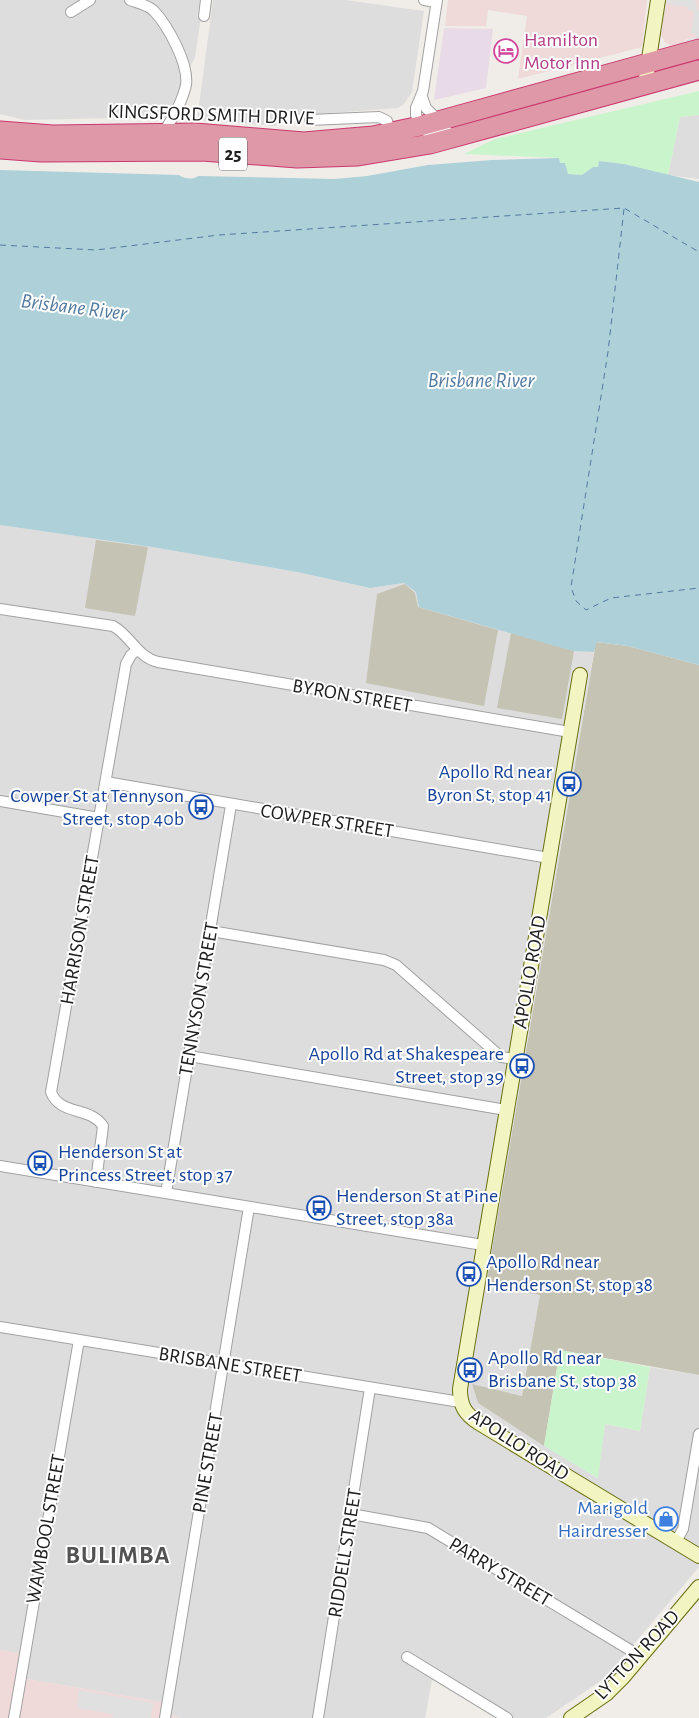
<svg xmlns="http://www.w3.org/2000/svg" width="699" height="1718" font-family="'Alegreya Sans',sans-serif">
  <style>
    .residential { fill: #dedddd; fill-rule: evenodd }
    .commercial { fill: #efd9d9 }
    .industrial { fill: #e8dae6 }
    .construction { fill: #c4c3b4 }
    .park { fill: #caf5cc }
    .parking { fill: #e0e0e0 }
    .water { fill: #add0d9 }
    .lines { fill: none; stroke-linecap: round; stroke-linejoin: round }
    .ferry { stroke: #527aa0; stroke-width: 1; stroke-dasharray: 6 5; stroke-linecap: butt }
    .street-casing { stroke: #a1a1a1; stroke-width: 12 }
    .secondary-casing { stroke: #676f10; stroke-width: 16 }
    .highway-casing { stroke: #ca386e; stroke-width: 21 }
    .street { stroke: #fff; stroke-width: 10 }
    .secondary { stroke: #f2f4c2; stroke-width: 14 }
    .highway { stroke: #df98a7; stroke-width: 19 }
    .labels { text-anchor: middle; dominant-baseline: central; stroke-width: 4; stroke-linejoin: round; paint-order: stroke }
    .shield { fill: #fff; stroke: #636363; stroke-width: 1 }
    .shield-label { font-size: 19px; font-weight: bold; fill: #202020 }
    .hotel-label { font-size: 20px; fill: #b23c85; stroke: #fff; text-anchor: start }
    .street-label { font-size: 20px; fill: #202020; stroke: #fff }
    .transit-label { font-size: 20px; fill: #164399; stroke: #fff; text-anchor: start }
    .shop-label { font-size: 20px; fill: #366cbe; stroke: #fff; text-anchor: end }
    .water-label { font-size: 21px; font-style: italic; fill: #527aa0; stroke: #fff }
    .district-label { font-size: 25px; font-weight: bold; letter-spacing: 1px; fill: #535353; stroke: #fff }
  </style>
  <rect width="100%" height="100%" fill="#f0ede8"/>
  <path class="residential" d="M 0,0 L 200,0 L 197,16 L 201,17 L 195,57 L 166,117 L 24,120 L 0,114 Z
    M 213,0 L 345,0 L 424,11 L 412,92 L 404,104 L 398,108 L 278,117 L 276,126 L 197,120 Z
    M 699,115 L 699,179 L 668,175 L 680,117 Z
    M 0,525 L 152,547 L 297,572 L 370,588 L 404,583 L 416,592 L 573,651 L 594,652 L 486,1284 L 540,1295 L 522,1396 L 472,1384 L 478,1403 L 597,1478 L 605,1424 L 640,1431 L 650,1367 L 699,1375 L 699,1567 L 605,1678 L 546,1718 L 496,1718 L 432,1680 L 425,1718 L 182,1718 L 165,1715 L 167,1703 L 21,1678 L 25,1654 L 0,1650 ZM 415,593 L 418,607 L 376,607 L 377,594 Z"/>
  <path class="commercial" d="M 448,0 L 647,0 L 642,47 L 518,79 L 527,16 L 488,10 L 486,26 L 445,26 Z
    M 666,0 L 699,0 L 699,36 L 685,40 L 682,45 L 676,47 L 665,43 L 661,34 Z
    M 0,1650 L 25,1654 L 21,1678 L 167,1703 L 166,1715 L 182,1718 L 0,1718 Z"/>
  <path class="industrial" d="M 444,28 L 493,29 L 486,88 L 434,100 Z"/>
  <path class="construction" d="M 96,540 L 148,547 L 135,616 L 85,608 Z
    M 405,584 L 415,593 L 418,607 L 498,630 L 484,706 L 366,683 L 377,594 Z
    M 511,633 L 574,651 L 562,719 L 497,708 Z
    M 596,642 L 628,646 L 699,665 L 699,1375 L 560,1350 L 544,1446 L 478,1403 L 472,1384 L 522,1396 L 540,1295 L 486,1285 Z"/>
  <path class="park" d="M 699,91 L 699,115 L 680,117 L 668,175 L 624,164 L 599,161 L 598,167 L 593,167 L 582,175 L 568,174 L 565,164 L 560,163 L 559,158 L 464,154 L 495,139 Z
    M 560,1350 L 650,1367 L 640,1431 L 605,1424 L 598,1478 L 544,1446 Z"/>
  <path class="parking" d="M 666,0 L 695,0 L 699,13 L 699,39 L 682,45 L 685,41 L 696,37 L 695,33 L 691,34 L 694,11 L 688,10 L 688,7 L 672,5 L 665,2 Z
    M 79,1690 L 153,1703 L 151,1718 L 112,1718 L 113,1714 L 77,1708 Z"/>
  <path class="water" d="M 559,158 L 560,163 L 565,163 L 568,174 L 582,175 L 593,167 L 598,167 L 599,161 L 624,164 L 699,182 L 699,665 L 628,646 L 597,642 L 594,652 L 573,651 L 419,607 L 416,592 L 404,583 L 370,588 L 297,572 L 152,547 L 0,525 L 0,170 L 179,175 C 184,179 193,180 198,176 L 335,179 L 367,176 L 428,165 L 492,160 Z"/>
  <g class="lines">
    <path class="ferry" d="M 624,209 L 608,352 L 571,587 L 576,601 L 586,610 L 611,598 L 699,588
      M 0,245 L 96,250 L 219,235 L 624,208 L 699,252"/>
    <g class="street-casing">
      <path id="street" d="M 130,0 C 138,3 148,5 154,11 C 168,26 189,64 186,85 C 182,103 173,118 163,133
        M 424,0 L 436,2
        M 437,0 L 423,91 L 416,108 L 416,115 L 420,126 L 425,131 L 433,133 L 447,131
        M 71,12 L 90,0
        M 204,16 L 206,0
        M 422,97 L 426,108 L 439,121
        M 310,120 L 379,117 L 387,121 L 390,133
        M 0,609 L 113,626 C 131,636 137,657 158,662 L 570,732
        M 106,782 L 549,858
        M 0,801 L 99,818
        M 211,931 L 384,960 L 396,965 L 501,1057 L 515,1059
        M 189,1056 L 506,1110
        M 0,1166 L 483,1245
        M 96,1182 L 103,1126 C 90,1106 60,1116 51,1092 L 126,664 L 131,655 L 137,650
        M 166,1193 L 231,805
        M 0,1327 L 460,1402
        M 351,1514 L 428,1528 L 640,1656
        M 675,1543 L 683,1529 L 699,1434
        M 407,1657 L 507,1718
        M 14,1718 L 79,1340
        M 165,1718 L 249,1207
        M 318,1718 L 370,1388"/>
    </g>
    <g class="secondary-casing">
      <path id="secondary" d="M 645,85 L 658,0
        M 580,675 L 460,1389 C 460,1406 465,1414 479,1423 L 699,1556
        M 571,1718 L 606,1694 L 623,1677 L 699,1587"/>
    </g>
    <g class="highway-casing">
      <path id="highway" d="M 0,131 L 53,135 L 195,133 L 304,142 L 373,136 L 420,126 L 699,49
        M 0,149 L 41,152 L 202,151 L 297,158 L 358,156 L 430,144 L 699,70"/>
    </g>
    <use href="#street" class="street"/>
    <use href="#secondary" class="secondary"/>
    <use href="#highway" class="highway"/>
  </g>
  <defs>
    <g id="hotel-ring" transform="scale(1.25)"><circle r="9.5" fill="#fff" stroke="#d1479c" stroke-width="1.5"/><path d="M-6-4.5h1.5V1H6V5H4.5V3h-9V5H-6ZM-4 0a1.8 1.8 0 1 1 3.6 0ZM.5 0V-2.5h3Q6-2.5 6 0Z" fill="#d1479c"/></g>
    <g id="bus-ring" transform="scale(1.25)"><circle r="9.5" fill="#fff" stroke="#1a4fb4" stroke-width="1.5"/><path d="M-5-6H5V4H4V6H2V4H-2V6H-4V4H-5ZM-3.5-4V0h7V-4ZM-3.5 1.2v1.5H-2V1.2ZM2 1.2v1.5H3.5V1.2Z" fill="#1a4fb4"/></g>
    <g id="shop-ring" transform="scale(1.25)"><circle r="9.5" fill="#fff" stroke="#3f7fe0" stroke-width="1.5"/><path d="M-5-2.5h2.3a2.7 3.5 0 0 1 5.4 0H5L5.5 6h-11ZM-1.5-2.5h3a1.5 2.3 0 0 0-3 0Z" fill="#3f7fe0"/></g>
  </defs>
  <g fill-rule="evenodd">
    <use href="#hotel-ring" x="506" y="51"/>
    <use href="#bus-ring" x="569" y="784"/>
    <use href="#bus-ring" x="201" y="807"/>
    <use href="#bus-ring" x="522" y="1066"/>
    <use href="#bus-ring" x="40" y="1163"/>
    <use href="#bus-ring" x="319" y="1208"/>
    <use href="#bus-ring" x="469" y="1274"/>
    <use href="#bus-ring" x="470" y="1370"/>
    <use href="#shop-ring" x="666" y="1519"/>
  </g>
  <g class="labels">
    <rect class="shield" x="219" y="137.5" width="28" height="33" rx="4"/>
    <g class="shield-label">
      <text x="233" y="154">25</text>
    </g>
    <g class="hotel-label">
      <text x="524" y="40">Hamilton<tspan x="524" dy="23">Motor Inn</tspan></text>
    </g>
    <g class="street-label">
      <text transform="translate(211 115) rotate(2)">KINGSFORD SMITH DRIVE</text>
      <text transform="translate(352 696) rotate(10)">BYRON STREET</text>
      <text transform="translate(327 821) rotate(9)">COWPER STREET</text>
      <text transform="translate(80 930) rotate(-80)">HARRISON STREET</text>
      <text transform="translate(530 972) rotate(-80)">APOLLO ROAD</text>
      <text transform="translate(199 999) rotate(-80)">TENNYSON STREET</text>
      <text transform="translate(230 1365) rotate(9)">BRISBANE STREET</text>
      <text transform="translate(519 1445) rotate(33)">APOLLO ROAD</text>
      <text transform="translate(208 1463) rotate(-80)">PINE STREET</text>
      <text transform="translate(46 1529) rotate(-80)">WAMBOOL STREET</text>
      <text transform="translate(345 1553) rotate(-81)">RIDDELL STREET</text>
      <text transform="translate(500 1572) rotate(31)">PARRY STREET</text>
      <text transform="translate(637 1655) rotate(-47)">LYTTON ROAD</text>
    </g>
    <g class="transit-label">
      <text x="552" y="772" text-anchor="end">Apollo Rd near<tspan x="552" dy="23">Byron St, stop 41</tspan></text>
      <text x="184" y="796" text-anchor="end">Cowper St at Tennyson<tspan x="184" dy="23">Street, stop 40b</tspan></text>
      <text x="504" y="1054" text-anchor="end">Apollo Rd at Shakespeare<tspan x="504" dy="23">Street, stop 39</tspan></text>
      <text x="58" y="1152">Henderson St at<tspan x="58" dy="23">Princess Street, stop 37</tspan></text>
      <text x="336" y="1196">Henderson St at Pine<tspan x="336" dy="23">Street, stop 38a</tspan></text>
      <text x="486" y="1262">Apollo Rd near<tspan x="486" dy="23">Henderson St, stop 38</tspan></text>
      <text x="488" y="1358">Apollo Rd near<tspan x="488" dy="23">Brisbane St, stop 38</tspan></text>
    </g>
    <g class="shop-label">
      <text x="648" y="1508">Marigold<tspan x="648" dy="23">Hairdresser</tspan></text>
    </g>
    <g class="water-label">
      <text transform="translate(74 307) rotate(7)">Brisbane River</text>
      <text x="481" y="380">Brisbane River</text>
    </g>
    <g class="district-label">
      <text x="118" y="1555">BULIMBA</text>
    </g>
  </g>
</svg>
